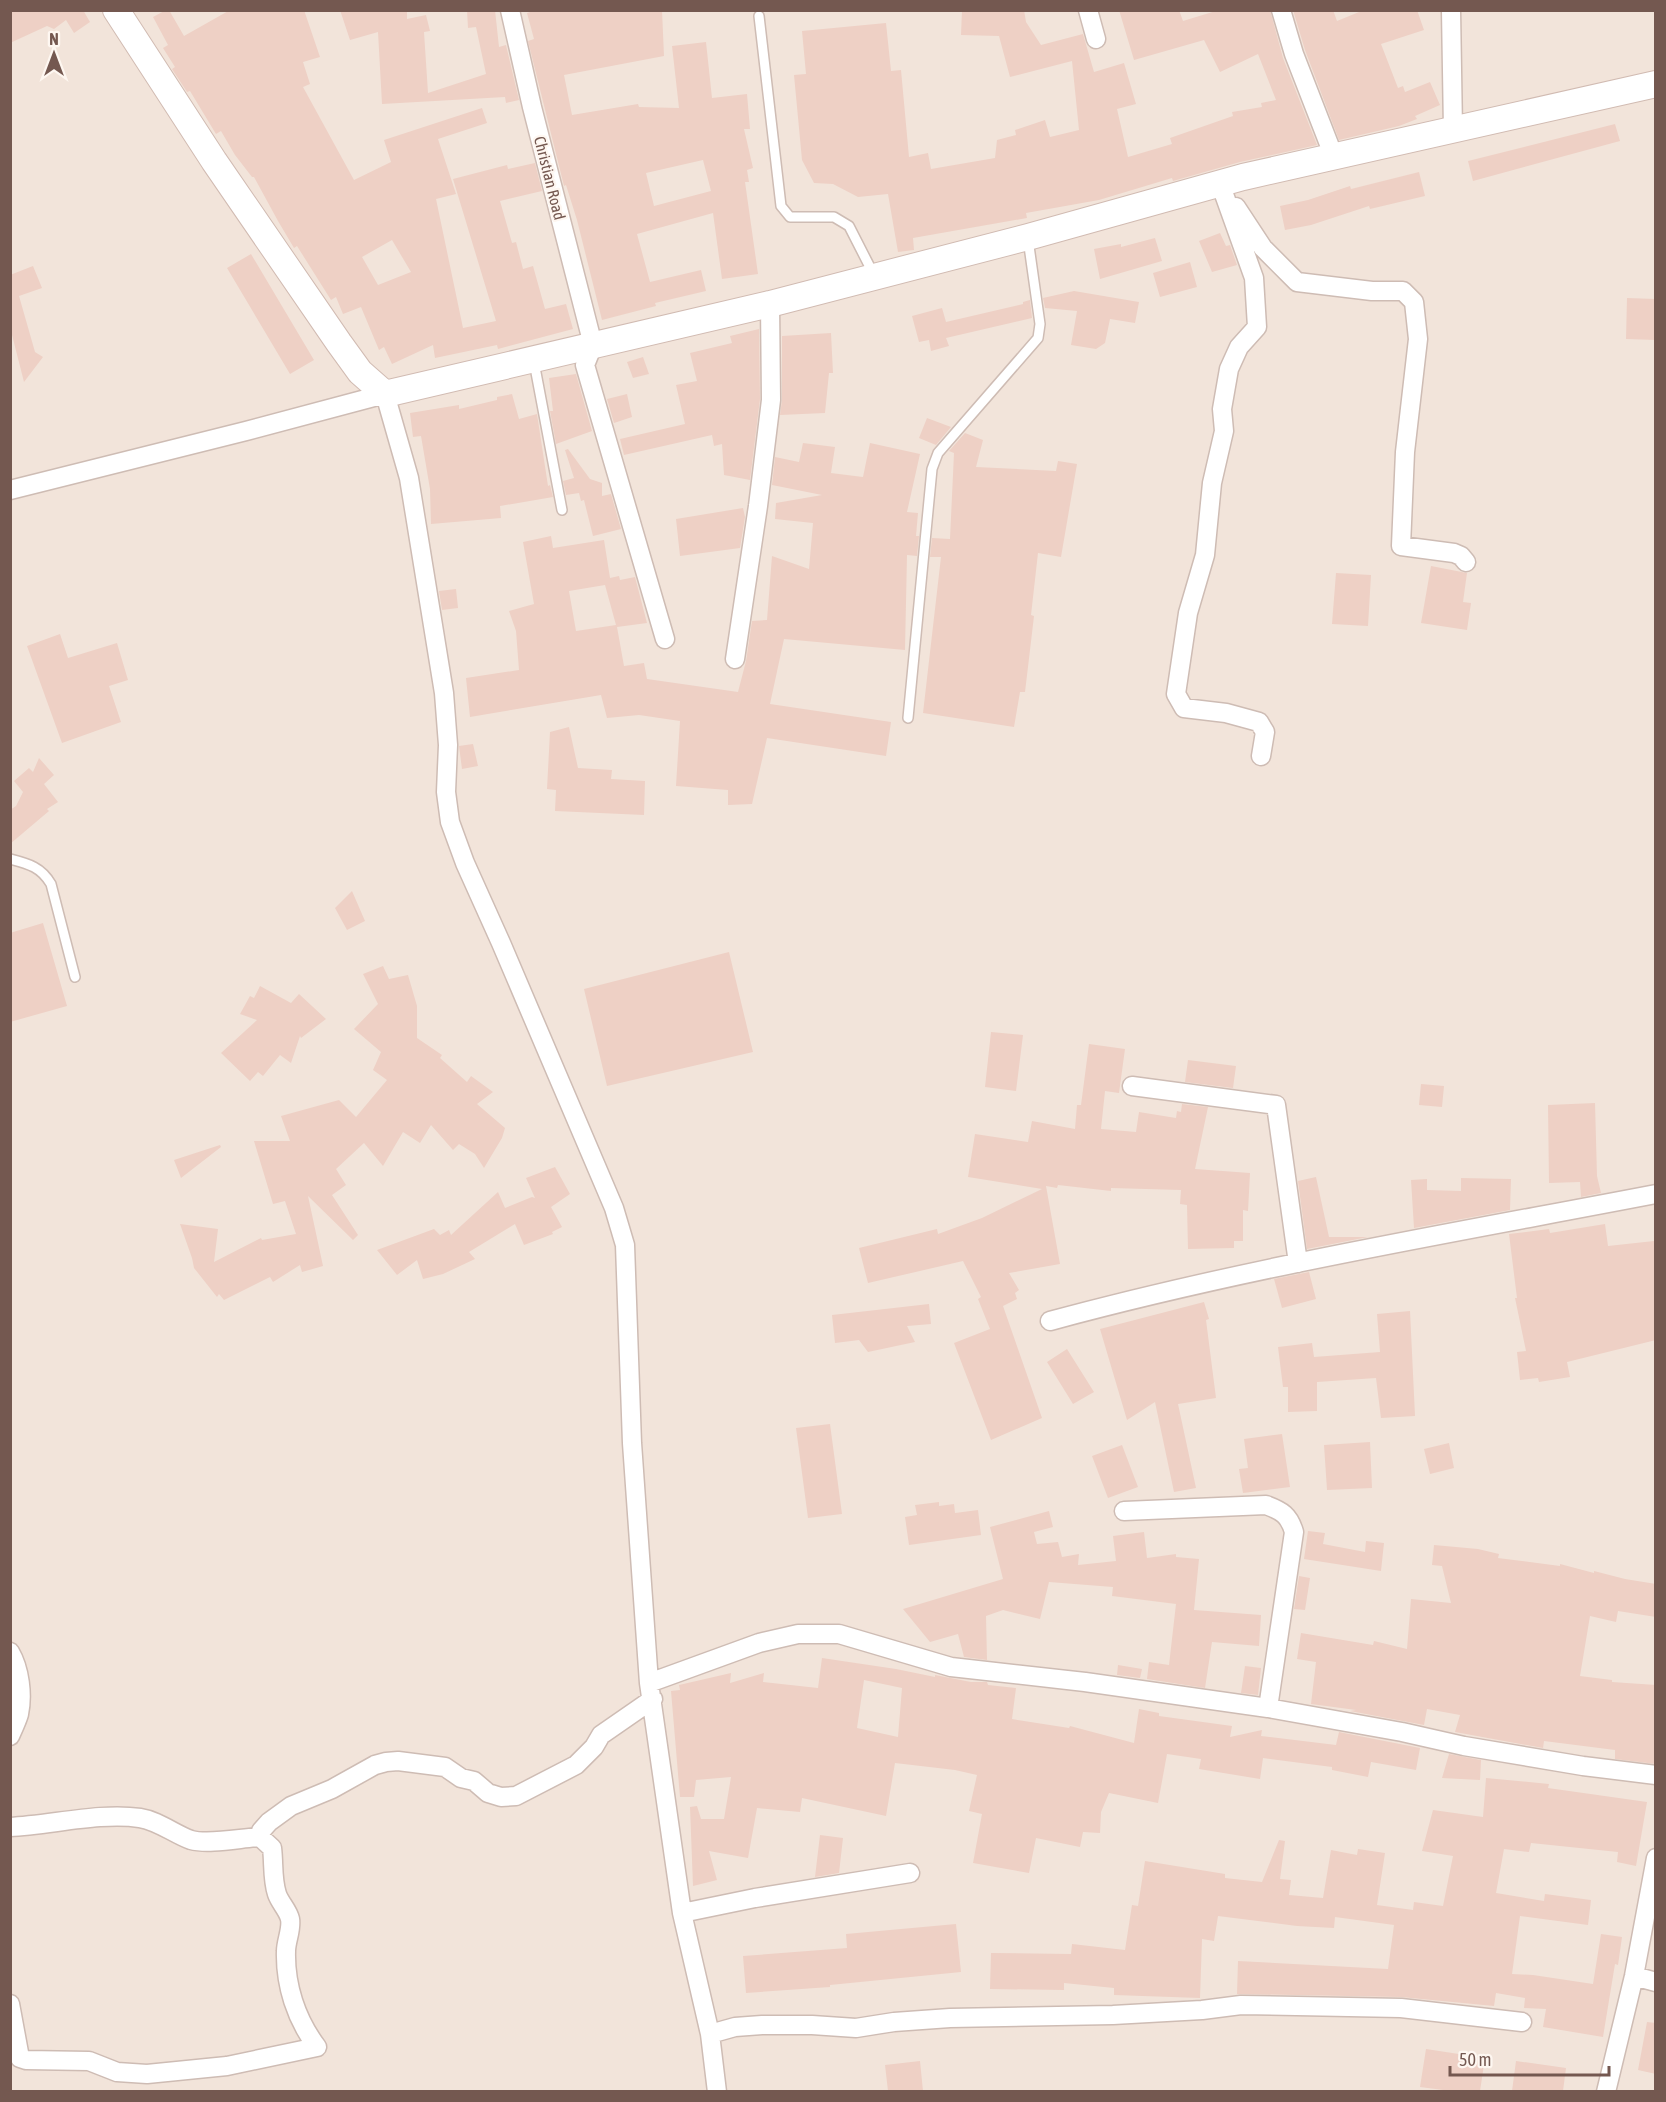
<svg xmlns="http://www.w3.org/2000/svg" width="1666" height="2102" font-family="'Asap Condensed',sans-serif">
  <style>
    .residential { fill: #f2e4da }
    .building { fill: #eed0c5; fill-rule: evenodd }
    .lines { fill: none; stroke-linecap: round; stroke-linejoin: round }
    .lane-casing { stroke: #cebcb4; stroke-width: 12 }
    .street-casing { stroke: #cebcb4; stroke-width: 21 }
    .secondary-casing { stroke: #d1bbb2; stroke-width: 28 }
    .lane { stroke: #fff; stroke-width: 9 }
    .street { stroke: #fff; stroke-width: 18 }
    .secondary { stroke: #fff; stroke-width: 26 }
    .labels { text-anchor: middle; dominant-baseline: central; stroke-width: 4.5; stroke-linejoin: round; paint-order: stroke }
    .street-label { font-size: 16px; fill: #745850; stroke: #fef7f1 }
  </style>
  <rect width="100%" height="100%" fill="#fbf2eb"/>
  <path class="residential" d="M 11,11 L 1655,11 L 1655,2091 L 11,2091 Z"/>
  <path class="building" d="M 10,10 L 83,10 L 90,22 L 74,33 L 66,20 L 54,29 L 47,26 L 10,43 Z
    M 166,10 L 169,10 L 184,36 L 230,10 L 304,10 L 320,57 L 303,62 L 310,84 L 303,87 L 354,180 L 391,162 L 384,140 L 482,108 L 487,123 L 438,139 L 456,194 L 436,199 L 463,328 L 496,321 L 453,179 L 507,165 L 508,169 L 535,163 L 542,191 L 500,201 L 512,243 L 516,242 L 523,269 L 533,266 L 545,309 L 566,304 L 573,329 L 498,349 L 497,345 L 435,358 L 433,345 L 392,364 L 384,347 L 379,350 L 361,307 L 343,314 L 336,297 L 331,300 L 297,246 L 294,248 L 278,221 L 254,177 L 252,177 L 235,155 L 221,131 L 216,134 L 190,91 L 187,92 L 172,69 L 175,67 L 163,48 L 168,45 L 153,17 ZM 392,240 L 411,272 L 378,285 L 362,257 Z
    M 340,10 L 407,10 L 407,19 L 426,15 L 430,31 L 424,32 L 428,93 L 486,74 L 476,27 L 468,28 L 467,10 L 495,10 L 499,47 L 506,45 L 519,100 L 506,103 L 505,97 L 382,104 L 378,32 L 350,40 Z
    M 536,10 L 662,10 L 664,56 L 564,75 L 572,115 L 638,104 L 639,107 L 679,108 L 672,46 L 706,42 L 712,98 L 747,94 L 750,129 L 744,129 L 753,168 L 747,170 L 749,182 L 745,182 L 758,274 L 722,279 L 713,213 L 637,234 L 650,282 L 701,270 L 706,291 L 655,303 L 656,306 L 602,320 L 577,220 L 566,185 L 564,186 L 528,41 L 534,39 L 527,13 ZM 703,160 L 711,191 L 654,206 L 646,173 Z
    M 962,10 L 1024,10 L 1026,22 L 1041,45 L 1083,34 L 1094,72 L 1124,63 L 1136,104 L 1117,109 L 1128,157 L 1172,144 L 1170,138 L 1233,116 L 1232,112 L 1262,107 L 1261,103 L 1276,100 L 1258,54 L 1220,72 L 1204,40 L 1134,60 L 1119,10 L 1179,10 L 1183,21 L 1219,10 L 1270,10 L 1283,58 L 1317,145 L 1240,162 L 1173,181 L 1172,178 L 1099,200 L 1026,213 L 1027,218 L 913,238 L 914,250 L 898,252 L 888,194 L 858,197 L 833,184 L 814,183 L 802,160 L 794,75 L 806,74 L 802,31 L 886,23 L 891,71 L 901,70 L 909,157 L 928,153 L 931,169 L 995,158 L 997,140 L 1016,135 L 1015,130 L 1045,120 L 1050,137 L 1079,130 L 1072,61 L 1010,77 L 999,36 L 961,35 Z
    M 1293,10 L 1333,10 L 1337,21 L 1364,10 L 1417,10 L 1424,30 L 1381,44 L 1398,88 L 1403,86 L 1405,92 L 1430,82 L 1440,105 L 1415,116 L 1417,119 L 1399,126 L 1339,140 L 1305,50 Z
    M 1615,124 L 1620,141 L 1473,181 L 1468,161 Z
    M 1419,172 L 1425,196 L 1370,209 L 1369,206 L 1311,225 L 1285,230 L 1280,206 L 1308,200 L 1350,186 L 1351,189 Z
    M 1220,233 L 1226,246 L 1230,245 L 1237,265 L 1212,272 L 1199,241 Z
    M 1155,238 L 1162,261 L 1100,279 L 1094,249 L 1121,244 L 1121,247 Z
    M 251,254 L 314,360 L 290,374 L 227,268 Z
    M 1190,262 L 1197,287 L 1160,297 L 1153,273 Z
    M 33,266 L 42,288 L 19,296 L 35,352 L 43,357 L 24,382 L 10,327 L 10,275 Z
    M 1074,291 L 1139,302 L 1135,323 L 1110,319 L 1105,343 L 1096,349 L 1071,345 L 1077,311 L 1045,308 L 1043,298 Z
    M 1627,298 L 1656,299 L 1656,340 L 1626,339 Z
    M 1030,300 L 1032,318 L 946,338 L 949,346 L 931,351 L 929,340 L 919,342 L 912,316 L 942,308 L 946,322 L 1023,304 L 1023,302 Z
    M 759,329 L 760,399 L 750,480 L 724,475 L 722,444 L 714,446 L 712,435 L 624,455 L 620,439 L 685,424 L 676,385 L 697,381 L 690,353 L 732,343 L 730,336 Z
    M 831,333 L 833,373 L 829,373 L 825,413 L 780,415 L 782,400 L 782,336 Z
    M 643,357 L 649,374 L 633,378 L 627,362 Z
    M 576,374 L 592,431 L 556,444 L 550,411 L 553,411 L 549,378 Z
    M 512,394 L 519,419 L 537,414 L 548,486 L 550,485 L 553,497 L 500,506 L 501,518 L 431,524 L 430,489 L 421,436 L 413,437 L 410,413 L 459,405 L 459,409 L 497,400 L 497,397 Z
    M 627,394 L 632,417 L 614,423 L 607,399 Z
    M 927,418 L 951,427 L 936,445 L 919,438 Z
    M 965,433 L 983,440 L 976,467 L 1056,471 L 1058,461 L 1077,464 L 1061,557 L 1038,553 L 1031,615 L 1034,616 L 1030,650 L 1025,692 L 1020,692 L 1014,727 L 923,713 L 941,557 L 930,557 L 932,538 L 950,539 L 954,453 L 949,451 Z
    M 803,443 L 835,447 L 831,473 L 863,477 L 870,443 L 920,454 L 907,512 L 918,513 L 916,536 L 919,536 L 917,556 L 907,555 L 905,650 L 784,639 L 770,704 L 891,722 L 886,756 L 767,738 L 752,804 L 728,805 L 728,790 L 676,786 L 680,721 L 639,715 L 607,718 L 601,695 L 470,717 L 466,678 L 519,670 L 516,631 L 509,611 L 534,604 L 523,542 L 551,536 L 553,548 L 604,540 L 610,578 L 619,576 L 620,580 L 635,577 L 647,623 L 617,627 L 624,666 L 644,663 L 647,679 L 738,692 L 746,661 L 752,621 L 767,620 L 772,556 L 809,569 L 813,523 L 775,519 L 776,503 L 822,495 L 772,485 L 775,457 L 799,462 ZM 605,585 L 616,625 L 576,631 L 569,591 Z
    M 568,449 L 590,479 L 602,483 L 602,496 L 611,494 L 621,529 L 593,536 L 584,500 L 581,501 L 579,493 L 566,495 L 563,481 L 574,478 L 565,450 Z
    M 743,508 L 745,517 L 740,548 L 680,556 L 676,519 Z
    M 1431,566 L 1467,573 L 1463,602 L 1471,603 L 1467,630 L 1421,623 Z
    M 1336,573 L 1371,575 L 1368,626 L 1332,624 Z
    M 456,589 L 458,608 L 442,610 L 439,591 Z
    M 60,634 L 68,658 L 117,643 L 128,680 L 109,686 L 121,722 L 62,743 L 27,646 Z
    M 569,727 L 578,768 L 612,770 L 611,779 L 645,781 L 644,815 L 555,811 L 556,790 L 547,789 L 550,732 Z
    M 473,744 L 478,766 L 462,769 L 459,746 Z
    M 39,758 L 54,775 L 44,784 L 58,802 L 47,809 L 49,811 L 10,844 L 10,810 L 16,806 L 23,792 L 14,781 L 29,768 L 33,772 Z
    M 352,891 L 365,921 L 347,930 L 335,908 Z
    M 43,923 L 67,1006 L 10,1022 L 10,933 Z
    M 729,952 L 753,1052 L 607,1086 L 584,989 Z
    M 383,966 L 389,979 L 408,975 L 417,1006 L 417,1038 L 442,1055 L 440,1058 L 467,1082 L 471,1076 L 493,1092 L 477,1104 L 505,1128 L 502,1138 L 484,1168 L 475,1154 L 459,1144 L 453,1150 L 431,1125 L 420,1143 L 403,1132 L 383,1166 L 364,1143 L 336,1169 L 346,1185 L 332,1195 L 358,1235 L 353,1240 L 308,1196 L 323,1266 L 302,1272 L 300,1265 L 273,1282 L 270,1277 L 224,1300 L 219,1294 L 217,1297 L 194,1268 L 192,1258 L 180,1224 L 218,1229 L 214,1262 L 261,1238 L 262,1240 L 296,1234 L 285,1201 L 273,1204 L 254,1141 L 290,1141 L 281,1116 L 339,1100 L 356,1117 L 387,1080 L 373,1070 L 381,1052 L 354,1029 L 378,1004 L 363,974 Z
    M 260,986 L 291,1003 L 299,994 L 326,1019 L 301,1038 L 300,1036 L 291,1063 L 280,1055 L 263,1076 L 258,1072 L 250,1081 L 221,1053 L 257,1020 L 240,1014 L 250,996 L 254,998 Z
    M 991,1032 L 1023,1035 L 1016,1091 L 985,1087 Z
    M 1089,1044 L 1125,1049 L 1119,1093 L 1105,1091 L 1101,1129 L 1136,1132 L 1139,1112 L 1176,1118 L 1177,1111 L 1181,1112 L 1182,1104 L 1208,1107 L 1195,1169 L 1250,1173 L 1248,1211 L 1243,1210 L 1243,1241 L 1234,1241 L 1234,1248 L 1188,1249 L 1187,1205 L 1180,1204 L 1181,1190 L 1111,1188 L 1111,1191 L 1058,1185 L 1057,1188 L 1046,1186 L 1060,1264 L 1009,1273 L 1019,1290 L 1015,1293 L 1017,1299 L 1003,1306 L 1042,1418 L 991,1440 L 954,1343 L 990,1329 L 978,1299 L 981,1297 L 963,1261 L 868,1283 L 859,1248 L 937,1229 L 938,1234 L 982,1218 L 1042,1189 L 968,1177 L 975,1134 L 1028,1142 L 1032,1121 L 1075,1129 L 1077,1105 L 1081,1105 Z
    M 1188,1060 L 1236,1066 L 1233,1088 L 1185,1082 Z
    M 1421,1084 L 1444,1086 L 1442,1107 L 1419,1105 Z
    M 1595,1103 L 1597,1176 L 1601,1193 L 1581,1197 L 1580,1182 L 1549,1183 L 1548,1105 Z
    M 220,1145 L 221,1147 L 181,1178 L 174,1160 Z
    M 555,1167 L 570,1194 L 551,1207 L 562,1227 L 552,1232 L 553,1234 L 524,1245 L 515,1224 L 469,1252 L 475,1259 L 443,1274 L 423,1279 L 417,1260 L 397,1275 L 377,1250 L 434,1229 L 440,1235 L 449,1230 L 451,1235 L 498,1192 L 505,1208 L 532,1197 L 535,1198 L 526,1178 Z
    M 1316,1177 L 1329,1237 L 1368,1237 L 1307,1249 L 1298,1181 Z
    M 1461,1178 L 1511,1179 L 1510,1210 L 1414,1228 L 1411,1180 L 1427,1179 L 1427,1190 L 1461,1191 Z
    M 1605,1224 L 1608,1246 L 1654,1241 L 1656,1340 L 1567,1362 L 1570,1377 L 1539,1382 L 1538,1378 L 1520,1380 L 1517,1352 L 1526,1351 L 1515,1298 L 1517,1298 L 1509,1234 L 1549,1229 L 1550,1233 Z
    M 1309,1272 L 1316,1299 L 1282,1308 L 1274,1279 Z
    M 1204,1302 L 1209,1319 L 1206,1320 L 1216,1398 L 1178,1404 L 1196,1488 L 1174,1492 L 1155,1402 L 1127,1420 L 1100,1329 Z
    M 929,1304 L 931,1324 L 907,1326 L 915,1342 L 868,1352 L 859,1340 L 835,1343 L 832,1315 Z
    M 1410,1311 L 1415,1416 L 1381,1418 L 1376,1378 L 1317,1382 L 1317,1411 L 1288,1412 L 1288,1387 L 1283,1387 L 1278,1347 L 1312,1343 L 1314,1357 L 1380,1352 L 1377,1314 Z
    M 1067,1349 L 1094,1392 L 1073,1404 L 1047,1362 Z
    M 830,1424 L 842,1514 L 808,1518 L 796,1428 Z
    M 1282,1434 L 1290,1487 L 1243,1493 L 1239,1469 L 1248,1468 L 1244,1439 Z
    M 1370,1442 L 1372,1488 L 1327,1490 L 1324,1445 Z
    M 1449,1443 L 1454,1468 L 1430,1474 L 1424,1449 Z
    M 1122,1445 L 1138,1487 L 1108,1498 L 1092,1456 Z
    M 939,1502 L 939,1506 L 954,1504 L 955,1513 L 978,1510 L 981,1535 L 909,1545 L 905,1517 L 917,1515 L 915,1505 Z
    M 1049,1511 L 1053,1527 L 1034,1532 L 1037,1544 L 1058,1542 L 1062,1557 L 1079,1554 L 1078,1565 L 1116,1561 L 1113,1536 L 1144,1532 L 1147,1558 L 1176,1554 L 1176,1557 L 1199,1559 L 1194,1610 L 1261,1615 L 1259,1646 L 1212,1642 L 1205,1688 L 1147,1679 L 1149,1662 L 1169,1665 L 1176,1604 L 1112,1596 L 1113,1587 L 1049,1582 L 1040,1619 L 1003,1610 L 986,1616 L 987,1660 L 964,1657 L 958,1634 L 930,1642 L 903,1609 L 1003,1579 L 990,1527 Z
    M 1308,1531 L 1325,1533 L 1323,1544 L 1365,1552 L 1366,1541 L 1384,1543 L 1381,1571 L 1304,1559 Z
    M 1434,1545 L 1478,1549 L 1499,1554 L 1498,1558 L 1560,1566 L 1560,1564 L 1594,1573 L 1594,1571 L 1625,1579 L 1656,1584 L 1656,1617 L 1618,1611 L 1616,1622 L 1590,1616 L 1580,1676 L 1612,1680 L 1612,1682 L 1656,1685 L 1656,1764 L 1615,1759 L 1615,1750 L 1544,1741 L 1543,1748 L 1455,1732 L 1460,1715 L 1427,1709 L 1424,1725 L 1350,1711 L 1356,1710 L 1311,1704 L 1316,1662 L 1297,1659 L 1301,1633 L 1373,1645 L 1374,1641 L 1407,1649 L 1411,1599 L 1451,1603 L 1442,1566 L 1432,1565 Z
    M 1299,1576 L 1310,1578 L 1305,1610 L 1294,1609 Z
    M 822,1658 L 896,1669 L 935,1677 L 935,1675 L 971,1682 L 987,1682 L 988,1685 L 1016,1688 L 1012,1719 L 1069,1728 L 1070,1726 L 1134,1743 L 1139,1709 L 1159,1713 L 1159,1716 L 1232,1726 L 1230,1737 L 1262,1730 L 1261,1736 L 1336,1745 L 1339,1732 L 1420,1748 L 1416,1770 L 1371,1762 L 1368,1777 L 1332,1770 L 1332,1767 L 1263,1758 L 1260,1779 L 1199,1769 L 1201,1759 L 1167,1754 L 1158,1803 L 1109,1793 L 1101,1812 L 1100,1833 L 1083,1832 L 1080,1847 L 1036,1838 L 1029,1873 L 973,1863 L 982,1814 L 969,1811 L 977,1775 L 955,1770 L 895,1763 L 886,1816 L 802,1798 L 800,1812 L 757,1808 L 748,1858 L 709,1851 L 717,1880 L 693,1886 L 690,1807 L 697,1806 L 701,1819 L 724,1819 L 731,1777 L 696,1780 L 694,1797 L 680,1797 L 671,1691 L 680,1690 L 679,1685 L 731,1673 L 730,1683 L 764,1673 L 763,1682 L 818,1688 ZM 864,1680 L 902,1688 L 898,1737 L 857,1728 Z
    M 1118,1665 L 1142,1669 L 1140,1678 L 1117,1675 Z
    M 1245,1666 L 1261,1668 L 1258,1695 L 1241,1693 Z
    M 1449,1754 L 1481,1760 L 1480,1780 L 1442,1778 Z
    M 1486,1778 L 1549,1784 L 1548,1788 L 1647,1802 L 1636,1866 L 1617,1862 L 1618,1852 L 1531,1843 L 1529,1852 L 1504,1849 L 1496,1893 L 1544,1901 L 1545,1894 L 1591,1900 L 1588,1925 L 1520,1916 L 1512,1974 L 1533,1975 L 1593,1984 L 1601,1934 L 1622,1937 L 1618,1965 L 1615,1964 L 1603,2037 L 1543,2027 L 1546,2009 L 1524,2008 L 1525,1998 L 1496,1993 L 1494,2006 L 1401,1997 L 1237,1994 L 1238,1961 L 1388,1969 L 1394,1925 L 1335,1917 L 1334,1928 L 1297,1926 L 1218,1916 L 1214,1941 L 1202,1939 L 1200,1998 L 1114,1995 L 1114,1988 L 1064,1983 L 1064,1990 L 990,1989 L 991,1953 L 1071,1954 L 1072,1944 L 1125,1950 L 1132,1905 L 1138,1906 L 1145,1861 L 1225,1874 L 1225,1878 L 1262,1882 L 1279,1840 L 1285,1841 L 1280,1879 L 1291,1880 L 1289,1895 L 1323,1898 L 1331,1850 L 1357,1855 L 1358,1849 L 1385,1853 L 1377,1905 L 1413,1910 L 1414,1902 L 1443,1906 L 1453,1856 L 1422,1851 L 1433,1810 L 1483,1817 Z
    M 820,1835 L 843,1838 L 839,1873 L 815,1877 Z
    M 956,1924 L 961,1972 L 830,1985 L 830,1987 L 746,1993 L 743,1956 L 847,1948 L 846,1934 Z
    M 1647,2022 L 1656,2023 L 1656,2074 L 1638,2070 Z
    M 1426,2049 L 1485,2058 L 1480,2091 L 1451,2091 L 1420,2087 Z
    M 920,2061 L 923,2091 L 888,2091 L 885,2065 Z
    M 1516,2061 L 1566,2068 L 1563,2091 L 1512,2091 Z"/>
  <g class="lines">
    <g class="lane-casing">
      <path id="lane" d="M 759,16 L 781,206 L 790,217 L 834,217 L 849,226 L 874,275
        M 534,362 L 562,510
        M 908,718 L 932,469 L 938,453 L 1038,338 L 1040,324 L 1028,239
        M 10,859 C 29,864 41,867 51,884 L 75,977"/>
    </g>
    <g class="street-casing">
      <path id="street" d="M 510,10 L 532,107 L 593,345 L 585,365 L 665,639
        M 1088,10 L 1096,39
        M 1281,10 L 1294,54 L 1334,157
        M 1451,10 L 1453,130
        M 1220,183 L 1254,278 L 1257,327 L 1239,347 L 1229,369 L 1222,409 L 1224,431 L 1212,483 L 1205,555 L 1188,613 L 1176,694 L 1184,708 L 1226,713 L 1259,722 L 1265,732 L 1261,756
        M 1236,207 L 1263,248 L 1297,282 L 1372,291 L 1403,291 L 1414,302 L 1418,339 L 1405,452 L 1401,546 L 1454,553 L 1461,556 L 1466,562
        M 10,490 L 246,431 L 385,394 L 409,478 L 444,693 L 448,745 L 446,792 L 450,822 L 465,863 L 501,943 L 614,1208 L 625,1245 L 632,1443 L 649,1683 L 682,1913 L 710,2034 L 717,2092
        M 735,659 L 758,506 L 771,400 L 770,304
        M 1132,1086 L 1276,1105 L 1298,1263
        M 1050,1321 C 1249,1267 1453,1233 1656,1194
        M 1124,1511 L 1266,1505 C 1282,1511 1289,1515 1294,1532 L 1268,1708
        M 10,1652 C 20,1669 23,1695 19,1714 C 17,1721 13,1729 10,1736
        M 649,1683 L 759,1643 L 798,1634 L 839,1634 L 951,1667 L 1085,1682 L 1268,1708 L 1402,1732 L 1464,1746 L 1583,1766 L 1656,1775
        M 10,1827 C 51,1825 101,1812 140,1818 C 159,1821 174,1834 191,1840 C 209,1845 241,1838 260,1837 L 272,1848 C 274,1863 272,1879 277,1894 C 280,1903 288,1910 290,1919 C 292,1929 286,1941 286,1951 C 285,1985 296,2019 317,2047 L 227,2066 L 147,2074 L 117,2072 L 89,2061 L 26,2060 L 20,2058 L 10,2004
        M 260,1837 L 261,1831 L 269,1822 L 291,1806 L 332,1789 L 375,1765 L 386,1762 L 398,1761 L 445,1767 L 461,1778 L 474,1781 L 488,1793 L 501,1797 L 516,1796 L 576,1765 L 594,1747 L 601,1735 L 653,1699
        M 682,1913 L 755,1898 L 910,1873
        M 1634,1976 L 1656,1982
        M 710,2034 L 735,2027 L 762,2025 L 812,2025 L 856,2028 L 894,2022 L 950,2018 L 1113,2015 L 1202,2010 L 1241,2005 L 1401,2008 L 1522,2022
        M 1606,2092 L 1634,1976 L 1656,1858"/>
    </g>
    <g class="secondary-casing">
      <path id="secondary" d="M 116,10 L 214,161 L 339,343 L 360,372 L 385,394 L 770,304 L 1028,237 L 1243,177 L 1656,84"/>
    </g>
    <use href="#lane" class="lane"/>
    <use href="#street" class="street"/>
    <use href="#secondary" class="secondary"/>
  </g>
  <g class="labels">
    <g class="street-label">
      <text transform="translate(550 178) rotate(76)">Christian Road</text>
    </g>
  </g>
  <rect width="1666" height="2102" fill="none" stroke="#745850" stroke-width="24"/>
  <g transform="translate(54 54)" stroke="#fef7f1" stroke-width="4.5" paint-order="stroke">
  <path d="M0-4.5L10 22L0 15L-10 22Z" fill="#745850"/>
  <text y="-9" font-size="16" font-weight="bold" text-anchor="middle" fill="#745850">N</text>
  </g>
  <path d="M1450 2066v9h159v-9" fill="none" stroke="#745850" stroke-width="3"/>
  <text x="1459" y="2066" font-size="18" fill="#745850" stroke="#fef7f1" stroke-width="4.5" paint-order="stroke">50 m</text>
</svg>
